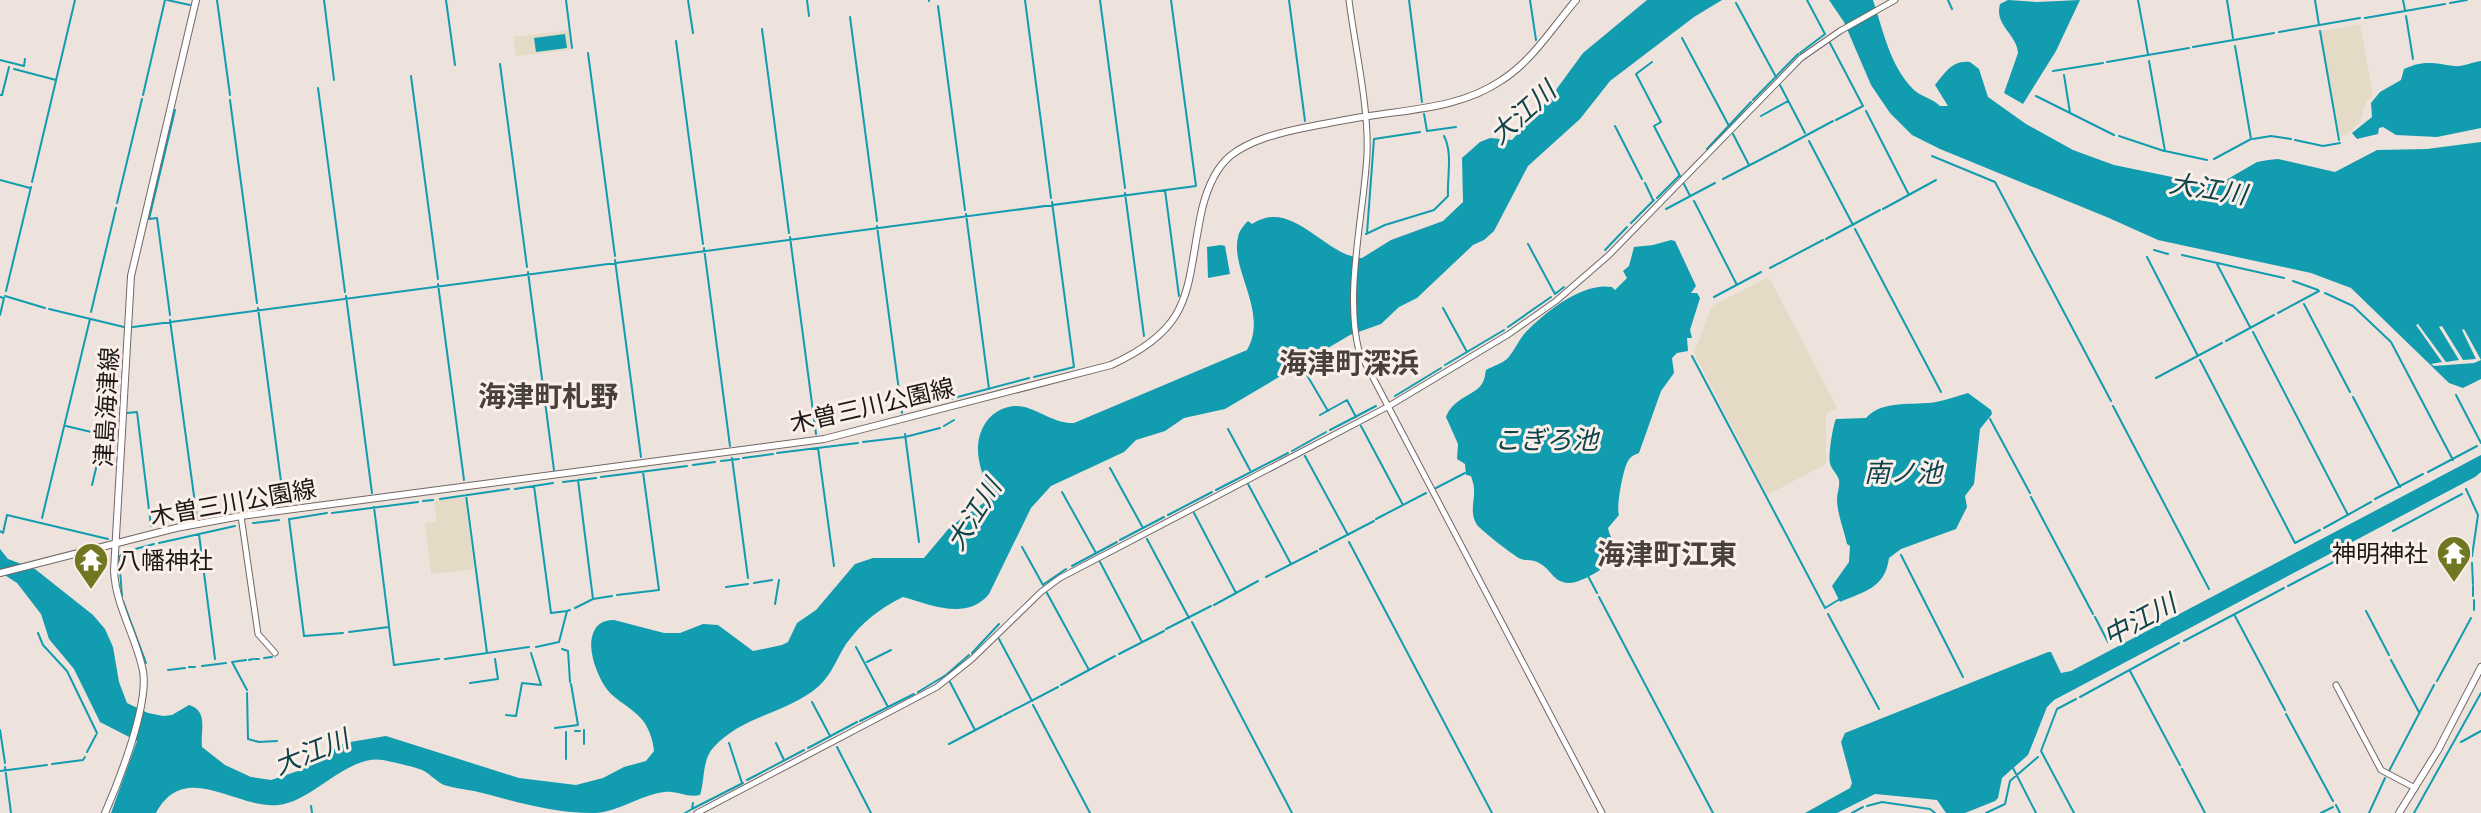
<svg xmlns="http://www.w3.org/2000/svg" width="2481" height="813" font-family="'IBM Plex Serif','Noto Sans JP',serif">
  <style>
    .industrial { fill: #e4dac5 }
    .water { fill: #119caf }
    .pier { fill: #eee2dd }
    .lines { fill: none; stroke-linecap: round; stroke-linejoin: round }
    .stream { stroke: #119caf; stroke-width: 2 }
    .tertiary-casing { stroke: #726863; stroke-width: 7 }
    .secondary-casing { stroke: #726863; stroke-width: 8 }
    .tertiary { stroke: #fff; stroke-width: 5 }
    .secondary { stroke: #fff; stroke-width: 6 }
    .labels { text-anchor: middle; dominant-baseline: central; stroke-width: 6; stroke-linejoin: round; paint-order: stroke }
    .street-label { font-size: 24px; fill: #1c1816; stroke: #fbefea }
    .poi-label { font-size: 24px; fill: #1c1816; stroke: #fbefea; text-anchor: end }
    .water-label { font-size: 26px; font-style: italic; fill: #0d434b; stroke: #fbefea }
    .quarter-label { font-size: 28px; font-weight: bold; fill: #49403c; stroke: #fbefea }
  </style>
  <rect width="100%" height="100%" fill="#eee2dd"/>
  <path class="industrial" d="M 2360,24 L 2373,96 L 2366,102 L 2360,122 L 2347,135 L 2339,136 L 2321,31 Z
    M 569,30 L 571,50 L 516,56 L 513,37 Z
    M 1766,278 L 1770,279 L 1837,408 L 1826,414 L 1826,464 L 1767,495 L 1694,353 L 1712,306 Z
    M 465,497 L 474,569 L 431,574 L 425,523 L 437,521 L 434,501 Z"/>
  <path class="water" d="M 1647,0 L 1722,0 L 1694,17 L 1610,81 L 1580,119 L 1528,166 L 1494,231 L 1484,240 L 1473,245 L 1417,298 L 1399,307 L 1381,324 L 1350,335 L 1225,409 L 1184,418 L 1165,431 L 1136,440 L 1124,452 L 1051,486 L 1031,508 L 989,594 C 967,621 931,605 903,597 C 880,608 861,623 846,644 C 837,658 832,674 819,686 C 787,714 742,715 713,748 C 702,760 705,780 700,795 C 687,798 677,790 664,792 C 640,795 619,812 594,813 C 549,813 516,801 474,791 C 464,789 454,788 444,785 C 436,781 431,775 424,771 C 417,767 392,762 383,760 C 347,754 313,802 278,805 C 235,809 185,759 156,813 L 111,813 L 137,741 L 100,722 L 74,669 L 49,639 L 41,614 L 17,583 L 0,572 L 0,549 L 8,559 L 35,569 L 93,615 L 105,629 L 113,647 L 119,682 L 127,703 L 148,713 L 163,716 L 172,715 L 189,705 C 209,711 200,731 202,747 L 225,765 L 251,777 L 271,780 L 301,770 L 344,743 L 386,736 L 519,778 L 576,785 L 603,778 L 624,767 L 646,761 L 654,751 C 653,741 650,731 644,722 C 635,710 622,704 611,694 C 599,682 588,653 592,637 C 595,625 602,620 614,620 L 664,633 L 680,633 L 703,624 L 718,625 L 753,651 L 782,645 L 788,642 L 797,623 L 816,610 L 855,564 L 873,558 L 924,558 L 950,527 L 985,502 C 991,488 981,475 979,460 C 974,435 987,408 1015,406 C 1034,405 1052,424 1074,423 L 1247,350 C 1269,312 1230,270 1238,237 C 1239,231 1244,225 1248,221 L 1252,224 C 1293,197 1325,257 1362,258 L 1391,240 L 1443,221 L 1463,202 L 1462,158 L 1480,142 L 1490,138 L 1512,140 L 1550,98 L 1583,53 Z
    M 1829,0 L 1873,0 C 1883,30 1890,66 1913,89 C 1921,97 1932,98 1940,106 L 1948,106 L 1935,85 C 1946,72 1952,60 1970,62 L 1979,69 L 1988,97 L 2026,124 L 2073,150 L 2114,165 L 2206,184 L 2219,184 L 2257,162 L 2268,160 L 2278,159 L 2335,172 L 2377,150 L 2427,149 L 2481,142 L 2481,379 L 2463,388 L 2449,383 L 2351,288 L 2311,273 L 2158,240 L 2109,218 L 1940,149 L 1912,135 L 1890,113 L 1871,85 L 1844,22 Z
    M 2008,0 L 2037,2 L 2080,0 L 2056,51 L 2023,104 L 2004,93 L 2018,53 C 2017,34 1994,26 2000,4 Z
    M 565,34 L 567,48 L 536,52 L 534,38 Z
    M 2481,61 L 2481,128 L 2437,137 L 2396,135 L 2383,127 L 2379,128 L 2378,134 L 2357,139 L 2352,133 L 2372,117 L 2371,103 L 2380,92 L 2401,80 L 2404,69 C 2424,60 2434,63 2454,66 C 2463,67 2472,62 2481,61 Z
    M 1671,240 L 1675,241 L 1696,286 L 1691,293 L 1697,293 L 1700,298 L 1690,330 L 1692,338 L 1687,338 L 1688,351 L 1677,353 L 1672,358 L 1674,373 L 1661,391 L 1639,453 C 1634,455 1631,456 1628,461 C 1623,469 1616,507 1619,515 L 1608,528 C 1610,539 1616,543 1620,552 C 1613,564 1581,584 1568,583 C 1553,582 1551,569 1539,563 C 1533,559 1527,561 1521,559 C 1516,558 1480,529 1477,525 C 1469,512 1475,501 1474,489 C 1474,484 1472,480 1471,476 L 1466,475 L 1465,464 L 1457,459 L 1458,444 L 1446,417 C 1454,396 1476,396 1483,382 C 1485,378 1485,374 1486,370 C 1493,366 1503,363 1508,358 C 1515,350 1519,339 1526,332 C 1545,312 1583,282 1612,287 L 1615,290 L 1627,278 L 1623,271 L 1629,266 L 1634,247 L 1653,245 Z
    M 1221,245 L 1225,246 L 1230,274 L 1208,278 L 1207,247 Z
    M 1968,393 L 1991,410 L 1992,414 L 1980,429 L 1974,484 L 1965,496 L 1967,507 L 1956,529 L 1901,549 L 1889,558 C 1885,588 1865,591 1840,602 L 1832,586 L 1849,562 L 1850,546 L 1847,544 C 1844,530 1837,513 1837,499 C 1837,492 1840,488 1839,480 C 1837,473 1831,469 1830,463 C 1828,457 1833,424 1836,419 L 1866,418 C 1883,399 1913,406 1936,402 C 1946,400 1957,396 1968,393 Z
    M 2481,455 L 2481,472 L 2475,477 L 2054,700 L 2047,707 L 2028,755 L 2002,778 L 1998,798 L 1995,801 L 1965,813 L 1946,813 L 1937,800 L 1875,794 L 1837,813 L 1805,813 L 1850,788 L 1852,783 L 1841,742 L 1845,733 L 2048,652 L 2051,652 L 2061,673 L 2071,671 Z"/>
  <path class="pier" d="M 2418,324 L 2446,362 L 2459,360 L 2439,327 L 2442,326 L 2463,360 L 2476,359 L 2462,330 L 2464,329 L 2481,360 L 2474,363 L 2434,366 L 2431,364 L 2442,362 L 2416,325 Z"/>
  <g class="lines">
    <path class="stream" d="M 167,0 L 190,5
      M 217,0 L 230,95
      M 324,0 L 334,80
      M 446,0 L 455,65
      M 566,0 L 572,48
      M 688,0 L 693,33
      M 807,0 L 809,16
      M 929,0 L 929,1
      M 1025,0 L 1051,198
      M 1100,0 L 1125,188
      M 1289,0 L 1305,121
      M 1409,0 L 1422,102
      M 1530,0 L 1536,40
      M 1948,0 L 1952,9
      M 2138,0 L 2148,54
      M 2227,0 L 2233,38
      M 2315,0 L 2319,25
      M 2403,0 L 2405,10
      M 1736,3 L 1776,77
      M 2450,3 L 2467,0
      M 938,6 L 965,210
      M 2406,16 L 2413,59
      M 850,17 L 877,221
      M 2365,18 L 2445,4
      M 762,29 L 789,233
      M 2320,31 L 2339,140
      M 2279,32 L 2360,18
      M 1682,38 L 1729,126
      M 676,41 L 703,244
      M 1830,43 L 1863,106 L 1836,120
      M 2193,47 L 2274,33
      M 588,53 L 615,256
      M 1800,53 L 1825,34 L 1807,0
      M 0,60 L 24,66 L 25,59
      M 2149,61 L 2165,151 L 2207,160
      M 1652,62 L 1636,74 L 1661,122 L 1654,126 L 1680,176
      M 2107,62 L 2189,48
      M 500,64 L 527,267
      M 14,69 L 56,80
      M 2053,71 L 2103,63
      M 2064,75 L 2070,113 L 2114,135
      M 411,76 L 438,279
      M 1780,85 L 1805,133
      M 318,88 L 345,292
      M 0,95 L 2,95 L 9,67
      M 143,95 L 165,0
      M 2036,96 L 2070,113
      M 230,100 L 257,303
      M 1753,100 L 1798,54
      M 1866,111 L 1909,195
      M 1424,114 L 1427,131 L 1456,127
      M 1761,116 L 1788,101
      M 1615,126 L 1642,179
      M 1733,134 L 1749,165
      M 2119,136 L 2164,151
      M 2253,139 L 2271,136 L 2291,139
      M 2295,140 L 2323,146 L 2340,143
      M 1809,141 L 1853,225
      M 1707,149 L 1751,102
      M 1779,150 L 1833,121
      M 1932,156 L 1995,182 L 2111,401
      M 2214,159 L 2251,139 L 2235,46
      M 1723,179 L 1777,151
      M 0,180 L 30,188
      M 32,182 L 75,0
      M 1645,183 L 1653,200
      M 1684,184 L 1690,196
      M 1165,190 L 1179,296
      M 1125,193 L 1144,336
      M 1657,198 L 1679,176
      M 1694,201 L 1737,285
      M 117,203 L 142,99
      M 1666,209 L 1715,183
      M 1883,209 L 1936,180
      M 966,214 L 989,389
      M 1631,223 L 1654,200
      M 877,226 L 902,413
      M 1855,229 L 1941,392
      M 1367,233 L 1374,139 L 1420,132
      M 1366,234 L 1385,225 L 1434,210 L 1448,196 C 1447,177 1453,153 1444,136
      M 790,237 L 816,434
      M 1826,239 L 1880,210
      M 1528,244 L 1555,294 L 1564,287
      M 704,248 L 730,446
      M 1605,250 L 1627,227
      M 2154,250 L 2168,254
      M 2182,255 L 2284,278
      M 2147,257 L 2198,356
      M 615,260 L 641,457
      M 2217,264 L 2250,327
      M 1770,268 L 1823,240
      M 528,272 L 554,470
      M 2293,281 L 2318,290
      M 438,284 L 464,480
      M 6,291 L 31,187
      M 2325,293 L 2353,306 L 2391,342 L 2453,460
      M 5,296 L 45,308
      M 346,296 L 372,493
      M 0,297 L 4,298 L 0,315
      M 1714,297 L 1761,272
      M 2304,304 L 2350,392
      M 258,308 L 284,504
      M 1443,308 L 1467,352
      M 49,309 L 124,327
      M 91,312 L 116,208
      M 2278,313 L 2319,291
      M 170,315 L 157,218 L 149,219 L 175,110
      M 170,320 L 197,518
      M 133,327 L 1196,186 L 1171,0
      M 1508,327 L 1551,297
      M 2253,332 L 2348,515
      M 2226,341 L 2274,315
      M 1692,356 L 1825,608 L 1840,599
      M 2200,360 L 2295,543 L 2320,530
      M 1445,365 L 1504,330
      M 1304,370 L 1328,411
      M 1034,377 L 1074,367 L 1052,202
      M 2156,378 L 2222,343
      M 2456,395 L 2481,443
      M 1395,396 L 1441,368
      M 2353,397 L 2400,487
      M 950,399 L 1029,378
      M 2113,406 L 2209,589
      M 127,413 L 137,412 L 151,526
      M 1320,415 L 1347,400 L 1356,417
      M 1990,419 L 2030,493
      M 66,426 L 104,435 L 92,485
      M 944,426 L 954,420
      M 1361,426 L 1403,505
      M 1228,429 L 1250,470
      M 1330,430 L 1376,406
      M 905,434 L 919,542
      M 863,442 L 905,437 L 940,428
      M 818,448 L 834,566
      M 1292,451 L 1326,432
      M 777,453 L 858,443
      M 1305,456 L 1348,535
      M 732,458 L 748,578
      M 743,458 L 773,454
      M 721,461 L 739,459
      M 693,465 L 715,462
      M 1110,468 L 1143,528
      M 2428,472 L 2477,446
      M 601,477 L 687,466
      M 578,480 L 593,599
      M 563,482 L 596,478
      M 1248,484 L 1291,564
      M 534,486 L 551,613 L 567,611
      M 1436,488 L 1465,473
      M 515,489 L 553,483
      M 2466,489 L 2478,515 L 2472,556
      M 1216,490 L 1288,453
      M 1062,492 L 1096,553
      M 466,495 L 487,653
      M 2031,497 L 2093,614
      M 440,499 L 509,489
      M 2375,499 L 2423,474
      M 423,501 L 433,500
      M 374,507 L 389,626
      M 332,513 L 418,502
      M 1194,513 L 1236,593
      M 1168,515 L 1212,492
      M 42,518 L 90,319
      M 289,519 L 304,636 L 343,633
      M 290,519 L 327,513
      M 1376,519 L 1426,493
      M 253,523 L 279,520
      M 2324,528 L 2371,502
      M 0,531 L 3,533 L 7,515 L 108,539
      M 2393,531 L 2462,494
      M 199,534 L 215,659
      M 1147,539 L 1189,618
      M 1120,540 L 1164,517
      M 1349,542 L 1492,813
      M 159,543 L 235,526
      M 1022,547 L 1043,585
      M 1320,549 L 1374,521
      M 1901,555 L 1963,677
      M 1100,562 L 1142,642
      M 2472,563 L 2473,584
      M 1072,566 L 1117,542
      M 1588,576 L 1597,593
      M 1266,577 L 1317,551
      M 754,583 L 772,580
      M 1044,584 L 1066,569
      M 2288,586 L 2345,556
      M 2473,586 L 2473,596
      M 726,587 L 748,584
      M 1047,593 L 1089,670
      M 617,595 L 659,590 L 643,472
      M 122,596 L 119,557 L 124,552 L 154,544
      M 1599,597 L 1713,813
      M 2474,600 L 2474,610
      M 123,601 L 146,663
      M 775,604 L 779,580
      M 1214,605 L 1258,581
      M 575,608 L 593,599 L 612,596
      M 2366,611 L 2389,655
      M 1828,614 L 1879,709
      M 2235,616 L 2285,710
      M 2095,617 L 2108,642
      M 1192,622 L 1292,813
      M 1166,629 L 1211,606
      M 349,632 L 389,627 L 394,665 L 439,659
      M 38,633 L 43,645 L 67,671 L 97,733
      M 999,639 L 1032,701
      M 2184,641 L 2284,588
      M 536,647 L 559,642 L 567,611 L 570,610
      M 856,647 L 888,707
      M 562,649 L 568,651 L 570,682
      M 972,653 L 999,624
      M 1119,654 L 1164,631
      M 264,658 L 272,657
      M 255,659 L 259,659
      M 445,659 L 529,647
      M 246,660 L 232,662 L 247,690
      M 249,660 L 253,659
      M 2391,660 L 2419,712
      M 867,662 L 891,650
      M 202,666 L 226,663
      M 189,667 L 195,667
      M 168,670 L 185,668
      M 2130,671 L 2180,765
      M 2437,681 L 2471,618
      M 950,682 L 975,730
      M 470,683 L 498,679 L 495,659
      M 1061,685 L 1115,656
      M 918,692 L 946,675 L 969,655
      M 247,693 L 248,739 L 259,742 L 277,741
      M 2080,697 L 2179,643
      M 812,702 L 830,736
      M 1033,705 L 1090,813
      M 2286,714 L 2333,801
      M 506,715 L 516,716 L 522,683 L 541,685 L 531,653
      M 1004,715 L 1058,687
      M 860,721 L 914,694
      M 555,728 L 578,725 L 571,684
      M 0,730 L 5,763
      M 584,730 L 584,744
      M 575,731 L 580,731
      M 2461,742 L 2481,731
      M 729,743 L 742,783
      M 776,743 L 784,760
      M 949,744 L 1002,716
      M 837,747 L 871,813
      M 808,748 L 857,722
      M 87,752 L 96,735
      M 566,759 L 566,732
      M 52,764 L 83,760 L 85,757
      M 5,767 L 11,813
      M 2013,768 L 2036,813
      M 2182,769 L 2205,813
      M 0,771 L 47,765
      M 2389,771 L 2434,685
      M 747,780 L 804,750
      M 2336,805 L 2340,813
      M 311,806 L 312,813
      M 1867,806 L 1882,802 L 1930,809 L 1935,813
      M 692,809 L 743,783
      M 685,813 L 692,809 L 693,803
      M 1852,813 L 1863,807
      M 1986,813 L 2005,804 L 2010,781 L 2038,757
      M 2074,813 L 2041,751 L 2057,709 L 2076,699
      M 2321,813 L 2333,807
      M 2369,813 L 2385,778
      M 2414,813 L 2481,693"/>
    <g class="tertiary-casing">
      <path id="tertiary" d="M 1349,0 C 1355,48 1369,107 1367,154 C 1364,214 1344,293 1359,351 L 1602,813
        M 241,516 L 258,634 L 275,653
        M 2336,685 L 2381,770 L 2415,788
        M 697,813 L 937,687 L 972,659 L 1041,592 L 1060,578 L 1389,406 L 1509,334 L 1556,301 L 1609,255 L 1801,58 L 1840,31 L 1895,0"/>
    </g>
    <g class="secondary-casing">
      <path id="secondary" d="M 0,573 L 176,528 L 241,516 L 824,439 L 1111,365 C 1197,326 1185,288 1202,209 C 1207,189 1215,169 1230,156 C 1250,140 1279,133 1303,128 C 1325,124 1347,119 1369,116 C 1414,109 1463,107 1502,80 C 1532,61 1553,27 1576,0
        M 105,813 C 119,781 149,705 143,671 C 136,636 116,607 114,571 L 131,276 L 196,0
        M 2399,813 L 2438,750 L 2481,667"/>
    </g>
    <use href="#tertiary" class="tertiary"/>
    <use href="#secondary" class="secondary"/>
  </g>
  <defs>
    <g id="temple-pin" transform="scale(1.8)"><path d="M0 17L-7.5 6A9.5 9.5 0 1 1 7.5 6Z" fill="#717720" stroke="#fbefea"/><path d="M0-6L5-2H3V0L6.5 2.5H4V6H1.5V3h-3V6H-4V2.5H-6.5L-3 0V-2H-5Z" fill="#fff"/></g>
  </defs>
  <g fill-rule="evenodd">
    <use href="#temple-pin" x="2454" y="553"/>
    <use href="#temple-pin" x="91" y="560"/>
  </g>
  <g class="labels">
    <g class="street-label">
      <text transform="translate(872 405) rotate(-13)">木曽三川公園線</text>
      <text transform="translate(106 407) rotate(-87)">津島海津線</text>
      <text transform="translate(233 502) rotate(-10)">木曽三川公園線</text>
    </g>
    <g class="poi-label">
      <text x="2428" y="553">神明神社</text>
      <text x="117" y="560" text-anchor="start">八幡神社</text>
    </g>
    <g class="water-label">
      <text transform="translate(1522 112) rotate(-42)">大江川</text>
      <text transform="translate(2208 188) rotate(9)">大江川</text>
      <text x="1546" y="439">こぎろ池</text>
      <text x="1903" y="472">南ノ池</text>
      <text transform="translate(973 514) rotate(-58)">大江川</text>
      <text transform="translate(2139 619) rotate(-28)">中江川</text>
      <text transform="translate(311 751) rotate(-22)">大江川</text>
    </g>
    <g class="quarter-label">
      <text x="1349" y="362">海津町深浜</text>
      <text x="548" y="395">海津町札野</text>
      <text x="1667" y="553">海津町江東</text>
    </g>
  </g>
</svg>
